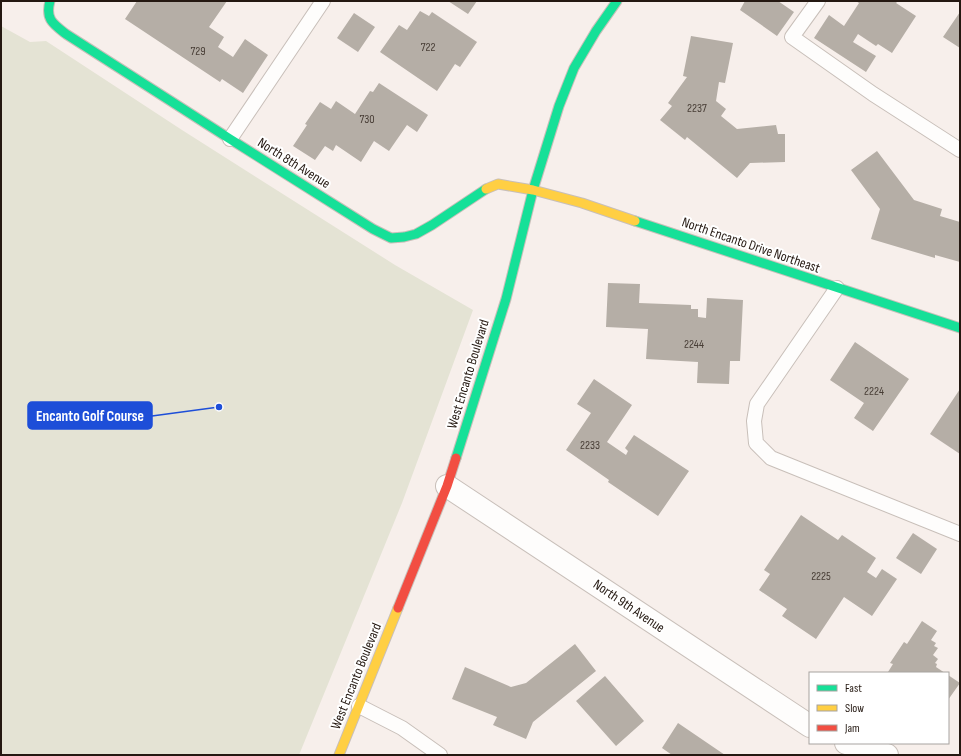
<svg xmlns="http://www.w3.org/2000/svg" width="961" height="756" font-family="'Sofia Sans Condensed',sans-serif">
  <style>
    .green { fill: #e4e3d4 }
    .building { fill: #b5aea6 }
    .lines { fill: none; stroke-linecap: round; stroke-linejoin: round }
    .lane-casing { stroke: #c8bfb9; stroke-width: 16 }
    .street-casing { stroke: #c8bfb9; stroke-width: 24 }
    .fast-casing { stroke: #c8bfb9; stroke-width: 11 }
    .slow-casing { stroke: #c8bfb9; stroke-width: 11 }
    .jam-casing { stroke: #c8bfb9; stroke-width: 11 }
    .lane { stroke: #fefdfc; stroke-width: 14 }
    .street { stroke: #fefdfc; stroke-width: 22 }
    .fast { stroke: #16e098; stroke-width: 9 }
    .slow { stroke: #ffcf43; stroke-width: 9 }
    .jam { stroke: #f24e42; stroke-width: 9 }
    .labels { text-anchor: middle; dominant-baseline: central; stroke-width: 4; stroke-linejoin: round; paint-order: stroke }
    .number-label { font-size: 12px; fill: #483e36 }
    .street-label { font-size: 14px; fill: #241811; stroke: #fff }
    .leader { fill: none; stroke: #1d4ed8; stroke-width: 1.5 }
    .callout-dot { fill: #1d4ed8; stroke: #fff; stroke-width: 1.5 }
    .callout { fill: #1d4ed8; stroke: #1d4ed8; stroke-width: 1.5 }
    .callout-label { font-size: 15px; text-anchor: middle; font-weight: bold; fill: #fff }
  </style>
  <rect width="100%" height="100%" fill="#f7efeb"/>
  <path class="green" d="M 1,26 L 30,42 L 46,41 L 182,130 L 395,265 L 473,310 L 402,503 L 299,755 L 1,755 Z"/>
  <path class="building" d="M 137,1 L 227,1 L 209,27 L 224,37 L 218,47 L 233,57 L 245,39 L 268,55 L 243,93 L 222,79 L 220,82 L 125,19 Z
    M 448,1 L 477,1 L 468,14 Z
    M 745,1 L 778,1 L 794,12 L 777,36 L 740,10 Z
    M 856,1 L 898,1 L 896,3 L 916,16 L 892,53 L 878,44 L 876,46 L 858,34 L 853,42 L 876,56 L 866,72 L 814,38 L 829,15 L 844,26 L 859,3 Z
    M 420,11 L 429,16 L 432,12 L 477,42 L 460,67 L 455,64 L 437,91 L 380,52 L 399,25 L 407,30 Z
    M 960,12 L 960,48 L 943,37 Z
    M 354,13 L 375,27 L 358,52 L 337,38 Z
    M 691,36 L 733,43 L 725,83 L 719,82 L 716,101 L 726,109 L 721,116 L 737,129 L 776,125 L 778,134 L 785,134 L 785,162 L 750,163 L 737,178 L 687,137 L 685,140 L 660,120 L 672,106 L 668,103 L 687,77 L 683,76 Z
    M 379,83 L 428,115 L 417,132 L 407,125 L 389,151 L 374,141 L 361,162 L 336,145 L 333,151 L 325,146 L 315,160 L 293,146 L 307,125 L 305,124 L 320,102 L 331,109 L 336,101 L 355,114 L 370,91 L 373,92 Z
    M 877,151 L 914,200 L 942,209 L 940,216 L 960,222 L 960,262 L 935,255 L 935,258 L 871,239 L 880,209 L 851,170 Z
    M 608,283 L 640,284 L 639,303 L 691,305 L 691,309 L 698,309 L 698,317 L 706,318 L 707,298 L 743,300 L 740,361 L 730,361 L 729,384 L 697,383 L 698,362 L 646,359 L 648,329 L 606,327 Z
    M 855,342 L 909,379 L 873,431 L 854,418 L 864,403 L 830,380 Z
    M 594,379 L 632,405 L 607,442 L 626,455 L 628,451 L 625,448 L 634,435 L 689,471 L 658,516 L 608,482 L 609,480 L 566,450 L 591,413 L 577,404 Z
    M 960,389 L 960,454 L 930,434 Z
    M 801,515 L 838,540 L 842,535 L 876,558 L 867,572 L 876,578 L 882,569 L 897,579 L 872,616 L 844,597 L 816,639 L 782,616 L 787,609 L 759,590 L 770,574 L 764,570 Z
    M 913,533 L 937,549 L 921,574 L 896,558 Z
    M 922,621 L 937,631 L 931,640 L 936,643 L 934,646 L 938,648 L 933,655 L 938,659 L 935,663 L 937,664 L 936,667 L 945,673 L 889,673 L 888,672 L 893,664 L 890,663 L 904,642 L 907,644 Z
    M 575,644 L 596,671 L 533,722 L 526,739 L 493,725 L 497,717 L 452,699 L 465,667 L 511,687 L 526,683 Z
    M 948,675 L 960,683 L 948,700 Z
    M 605,676 L 644,721 L 616,746 L 576,701 Z
    M 678,723 L 725,755 L 672,755 L 662,748 Z"/>
  <g class="lines">
    <g class="lane-casing">
      <path id="lane" d="M 818,1 L 792,37 L 873,94 L 960,150
        M 230,139 L 323,1
        M 837,288 L 757,404 L 754,421 L 756,443 L 771,458 L 960,534
        M 359,706 L 402,728 L 440,755"/>
    </g>
    <g class="street-casing">
      <path id="street" d="M 447,486 L 810,726
        M 846,743 L 887,755"/>
    </g>
    <g class="fast-casing">
      <path id="fast" d="M 50,1 C 45,19 53,24 66,34 L 230,139 L 373,229 L 391,238 L 404,237 L 416,234 L 432,225 L 486,189
        M 635,221 L 960,328
        M 456,458 L 506,299 L 533,190 L 559,106 L 574,68 L 596,31 L 617,1"/>
    </g>
    <g class="slow-casing">
      <path id="slow" d="M 486,189 L 498,184 L 533,190 L 582,203 L 635,221
        M 339,755 L 398,608"/>
    </g>
    <g class="jam-casing">
      <path id="jam" d="M 398,608 L 447,486 L 456,458"/>
    </g>
    <use href="#lane" class="lane"/>
    <use href="#street" class="street"/>
    <use href="#fast" class="fast"/>
    <use href="#slow" class="slow"/>
    <use href="#jam" class="jam"/>
  </g>
  <g class="labels">
    <g class="number-label">
      <text x="428" y="47">722</text>
      <text x="198" y="51">729</text>
      <text x="697" y="108">2237</text>
      <text x="367" y="119">730</text>
      <text x="694" y="344">2244</text>
      <text x="874" y="391">2224</text>
      <text x="590" y="445">2233</text>
      <text x="821" y="576">2225</text>
    </g>
    <g class="street-label">
      <text transform="translate(294 163) rotate(32)">North 8th Avenue</text>
      <text transform="translate(751 245) rotate(19)">North Encanto Drive Northeast</text>
      <text transform="translate(468 374) rotate(-73)">West Encanto Boulevard</text>
      <text transform="translate(629 606) rotate(34)">North 9th Avenue</text>
      <text transform="translate(356 676) rotate(-68)">West Encanto Boulevard</text>
    </g>
  </g>
  <path class="leader" d="M219 407L152 416"/>
  <circle class="callout-dot" cx="219" cy="407" r="4"/>
  <rect class="callout" x="28" y="402" width="124" height="27" rx="4"/>
  <g class="callout-label">
    <text x="90" y="421">Encanto Golf Course</text>
  </g>
  <rect width="961" height="756" fill="none" stroke="#241811" stroke-width="4"/>
  <rect x="809" y="672" width="140" height="72" fill="#ffffff" stroke="#a7a3a0"/>
  <rect x="817" y="685" width="20" height="6" fill="#16e098" stroke="#a7a3a0"/>
  <text x="845" y="692" font-size="12" fill="#241811">Fast</text>
  <rect x="817" y="705" width="20" height="6" fill="#ffcf43" stroke="#a7a3a0"/>
  <text x="845" y="712" font-size="12" fill="#241811">Slow</text>
  <rect x="817" y="725" width="20" height="6" fill="#f24e42" stroke="#a7a3a0"/>
  <text x="845" y="732" font-size="12" fill="#241811">Jam</text>
</svg>
